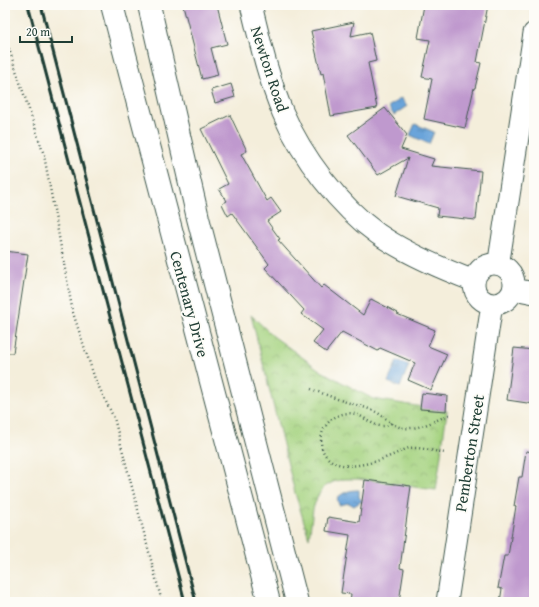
<svg xmlns="http://www.w3.org/2000/svg" width="539" height="607" font-family="'Gentium Book Plus',serif">
  <style>
    .park { fill: url(#park-crowns); stroke: #62885a }
    .water { fill: url(#water-ripples); stroke: #447087 }
    .building { fill: #bf99ce }
    .lines { fill: none; stroke-linecap: round; stroke-linejoin: round }
    .minor-casing { stroke: #3f584d; stroke-width: 23 }
    .highway-casing { stroke: #3f584d; stroke-width: 24 }
    .path { stroke: #3f584d; stroke-width: 2.5; stroke-dasharray: 1 3; stroke-linecap: butt }
    .minor { stroke: #fff; stroke-width: 21 }
    .highway { stroke: #fff; stroke-width: 22 }
    .rail { stroke: #1f3d34; stroke-width: 3 }
    .labels { text-anchor: middle; dominant-baseline: central; stroke-width: 3.5; stroke-linejoin: round; paint-order: stroke }
    .street-label { font-size: 16px; fill: #1f3d34; stroke: #fdfcf7 }
  </style>
  <defs>
    <pattern id="park-crowns" width="20" height="18" patternUnits="userSpaceOnUse"><rect width="20" height="18" fill="#a5d380"/><path d="M2 6a3 3 0 1 1 6 0M12 15a3 3 0 1 1 6 0" fill="none" stroke="#86ac6a"/></pattern>
    <pattern id="water-ripples" width="26" height="14" patternUnits="userSpaceOnUse"><rect width="26" height="14" fill="#6aa4da"/><path d="M2 4q2-2 4 0t4 0M15 11q2-2 4 0t4 0" fill="none" stroke="#5787b2"/></pattern>
  </defs>
  <rect width="100%" height="100%" fill="#fdfcf7"/>
  <filter id="ink" filterUnits="userSpaceOnUse"><feTurbulence type="fractalNoise" baseFrequency=".025" numOctaves="2"/><feDisplacementMap in="SourceGraphic" scale="8" xChannelSelector="R" yChannelSelector="G"/><feConvolveMatrix kernelMatrix="1 2 1 2 8 2 1 2 1" color-interpolation-filters="sRGB"/></filter>
  <filter id="wash" filterUnits="userSpaceOnUse"><feTurbulence type="fractalNoise" baseFrequency=".012" numOctaves="4" result="noise"/><feDisplacementMap in="SourceGraphic" scale="16" xChannelSelector="R" yChannelSelector="G"/><feGaussianBlur stdDeviation="0.9" result="paint"/><feColorMatrix in="noise" values="0 0 0 0 0 0 0 0 0 0 0 0 0 0 0 0 0 1.4 0 .05"/><feComposite in="paint" operator="in"/></filter>
  <g filter="url(#wash)">
    <rect width="100%" height="100%" fill="#f4eedb"/>
    <path class="park" d="M 251,315 L 273,336 L 321,371 L 373,399 L 447,411 L 436,490 L 358,479 L 344,479 L 333,482 L 324,487 L 317,497 L 313,509 L 309,538 L 295,493 Z"/>
    <path class="water" d="M 401,98 L 407,106 L 394,115 L 388,107 Z
      M 415,124 L 434,132 L 429,144 L 410,135 Z
      M 397,361 L 409,365 L 400,387 L 388,382 Z
      M 359,490 L 359,497 L 362,501 L 354,506 L 349,503 L 339,505 L 337,498 C 344,492 349,490 359,490 Z"/>
    <g id="blocks">
      <path class="building" d="M 183,5 L 217,5 L 227,44 L 211,48 L 218,75 L 202,79 Z
        M 424,5 L 488,5 L 477,62 L 481,63 L 475,88 L 474,88 L 465,128 L 424,119 L 432,79 L 422,77 L 430,40 L 418,38 Z
        M 354,22 L 351,36 L 370,32 L 376,61 L 368,63 L 377,108 L 331,116 L 323,73 L 321,74 L 311,31 Z
        M 231,84 L 235,97 L 215,103 L 211,90 Z
        M 385,108 L 407,135 L 401,149 L 434,159 L 431,166 L 481,171 L 476,220 L 437,216 L 438,208 L 396,196 L 408,158 L 378,175 L 348,135 Z
        M 230,115 L 247,151 L 241,154 L 267,201 L 271,198 L 281,212 L 267,221 L 280,239 L 278,240 L 321,288 L 324,285 L 363,315 L 371,299 L 398,313 L 397,314 L 435,330 L 428,346 L 447,354 L 431,390 L 408,380 L 415,363 L 380,348 L 378,351 L 342,332 L 326,352 L 313,343 L 323,330 L 301,314 L 304,310 L 265,268 L 269,264 L 232,213 L 228,216 L 222,204 L 227,201 L 219,189 L 228,184 L 201,129 Z
        M 5,251 L 28,254 L 13,353 L 5,353 Z
        M 514,348 L 534,350 L 534,404 L 507,400 Z
        M 422,393 L 447,396 L 446,411 L 420,409 Z
        M 526,451 L 534,452 L 534,602 L 500,602 L 502,589 L 498,588 L 504,556 L 508,556 L 516,506 L 514,506 L 519,477 L 522,477 Z
        M 365,480 L 411,486 L 400,568 L 404,569 L 399,602 L 350,602 L 351,594 L 341,593 L 350,535 L 326,531 L 328,517 L 359,522 Z"/>
    </g>
  </g>
  <g filter="url(#ink)">
    <use href="#blocks" fill-opacity="0" stroke="#3f584d" stroke-width="1"/>
    <g class="lines">
      <g class="minor-casing">
        <path id="minor" d="M 251,5 C 260,41 268,78 283,113 C 302,157 339,206 378,234 C 407,254 440,268 474,281
          M474 284a20 20 0 1 1 40 0a20 20 0 1 1-40 0Z
          M 498,264 L 500,254 L 534,33
          M 514,289 L 534,293
          M 447,602 L 492,304"/>
      </g>
      <g class="highway-casing">
        <path id="highway" d="M 112,5 L 269,602
          M 149,5 L 198,218 L 297,602"/>
      </g>
      <path class="path" d="M 5,37 L 44,155 L 73,313 L 95,379 L 114,418 L 162,602
        M 311,389 C 321,393 332,397 343,401 C 355,405 367,407 378,413 C 389,420 396,430 411,428 C 425,427 438,419 451,414
        M 391,423 C 379,432 368,419 358,415 C 343,409 326,419 322,434 C 320,442 321,451 327,457 C 342,474 377,462 395,454 C 400,452 405,449 409,448 C 420,447 434,451 445,453"/>
      <use href="#minor" class="minor"/>
      <use href="#highway" class="highway"/>
      <path class="rail" d="M 28,5 L 185,602
        M 41,5 L 196,602"/>
    </g>
  </g>
  <g class="labels">
    <g class="street-label">
      <text transform="translate(270 69) rotate(72)">Newton Road</text>
      <text transform="translate(190 304) rotate(75)">Centenary Drive</text>
      <text transform="translate(469 453) rotate(-81)">Pemberton Street</text>
    </g>
  </g>
  <rect width="539" height="607" fill="none" stroke="#fdfcf7" stroke-width="20"/>
  <path d="M20 36v6h52v-6" fill="none" stroke="#1f3d34" stroke-width="2"/>
  <text x="26" y="36" font-size="12" fill="#1f3d34" stroke="#fdfcf7" stroke-width="3" paint-order="stroke">20 m</text>
</svg>
